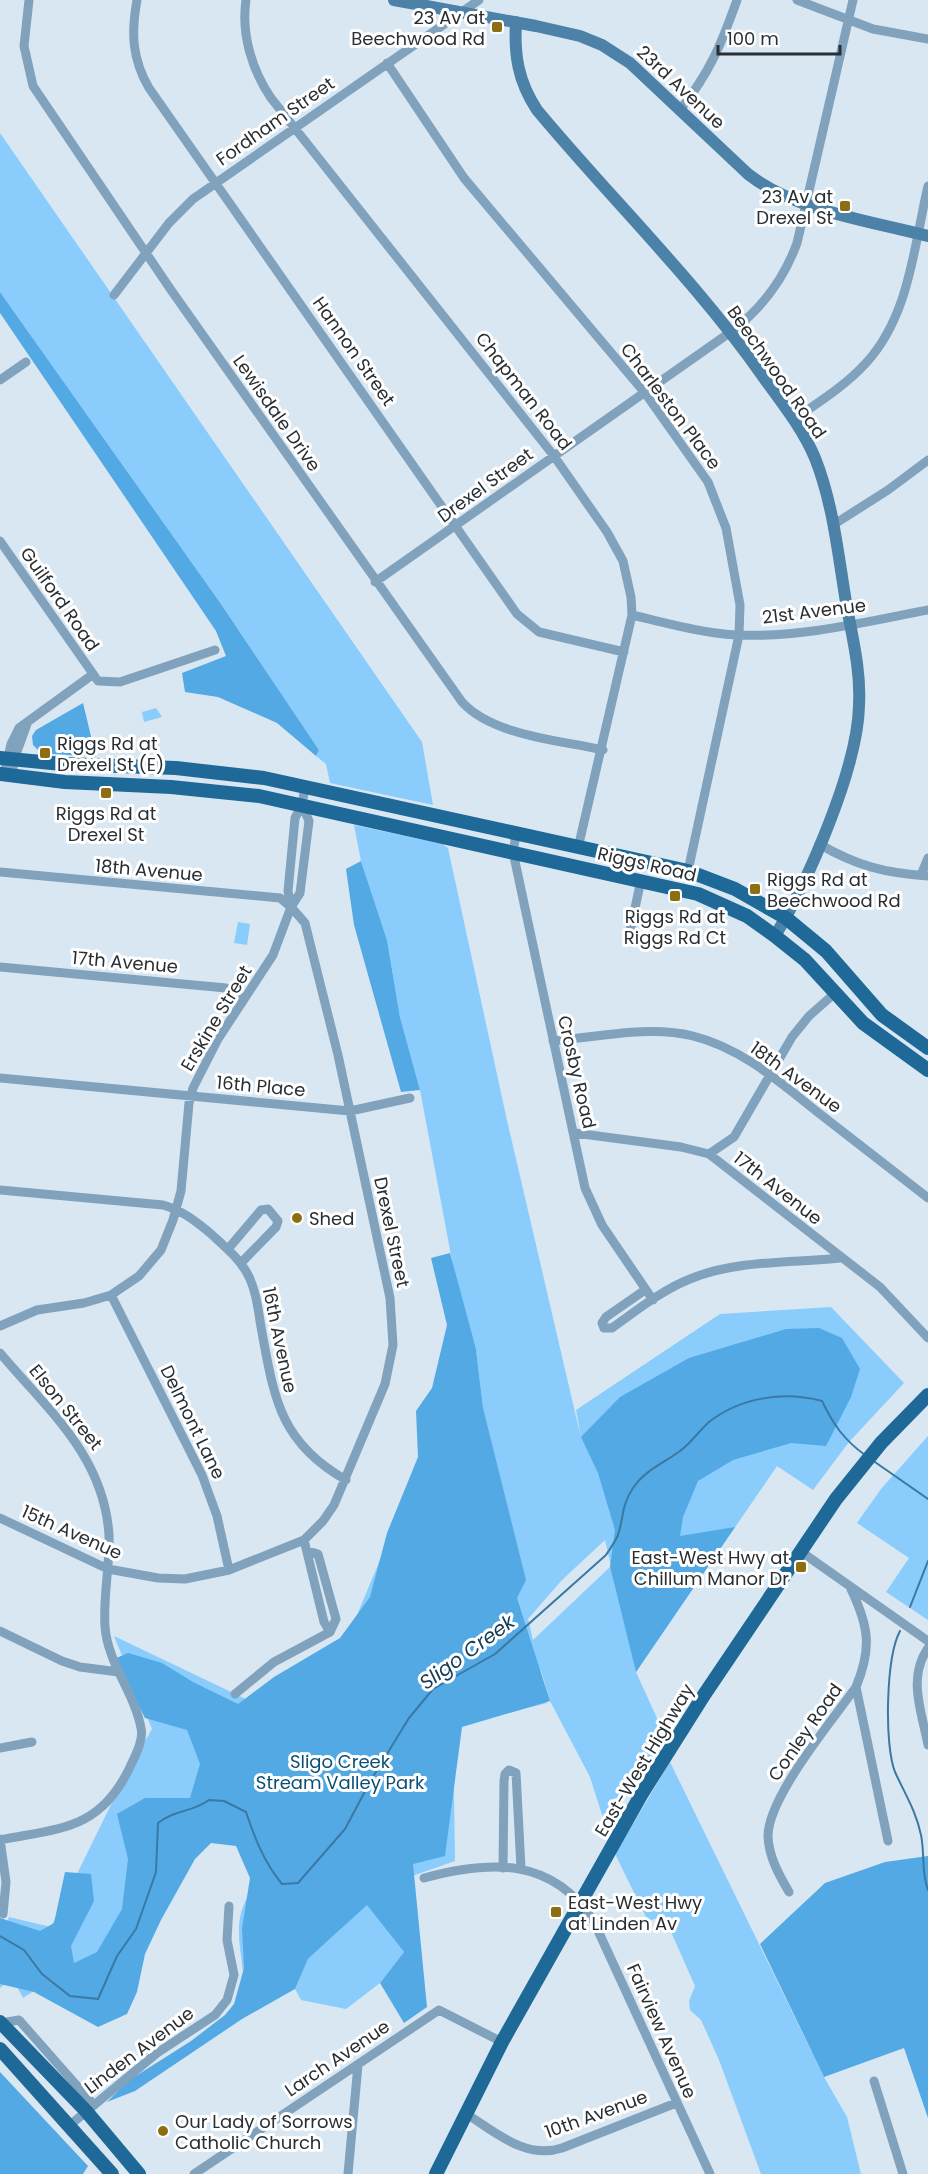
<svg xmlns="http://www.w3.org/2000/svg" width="928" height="2174" font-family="Poppins,sans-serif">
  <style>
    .green { fill: #8accfc; fill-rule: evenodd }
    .forest { fill: #53a9e4 }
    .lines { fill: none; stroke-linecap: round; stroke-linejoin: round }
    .stream { stroke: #3a79a3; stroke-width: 2 }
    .street { stroke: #80a2bd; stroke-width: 9 }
    .secondary { stroke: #4c81a8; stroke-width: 12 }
    .primary { stroke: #1f6998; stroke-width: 14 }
    .poi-dot { fill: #8d6e11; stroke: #fff; stroke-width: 2 }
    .labels { text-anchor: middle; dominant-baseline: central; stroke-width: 6; stroke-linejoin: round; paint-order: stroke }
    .poi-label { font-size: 18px; fill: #282e32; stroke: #fff; text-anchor: start }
    .street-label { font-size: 18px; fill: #282e32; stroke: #fff }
    .park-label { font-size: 18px; fill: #0b4f76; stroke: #fff }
    .water-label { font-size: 20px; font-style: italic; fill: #173c55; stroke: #fff }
  </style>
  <rect width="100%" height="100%" fill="#d9e7f3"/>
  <path class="green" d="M 0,133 L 422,742 L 433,805 L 330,783 L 326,764 L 316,756 L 319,750 L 221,604 L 0,292 Z
    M 156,708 L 162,717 L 144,722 L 142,712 Z
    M 354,825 L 442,844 L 448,848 L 506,1116 L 581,1438 L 576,1410 L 720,1314 L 831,1307 L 904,1383 L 849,1442 L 813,1490 L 777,1466 L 636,1672 L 666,1738 L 606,1827 L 590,1777 L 550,1701 L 540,1667 L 547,1703 L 453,1727 L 455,1861 L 415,1875 L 371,1909 L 404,1952 L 380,1983 L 346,2009 L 301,2000 L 295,1989 L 308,1959 L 341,1929 L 243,1973 C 239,1934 232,1917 256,1883 L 221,1801 L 96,1995 L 37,1989 L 23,1998 L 12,1977 L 0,1988 L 0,1919 L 7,1923 L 9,1917 L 51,1927 L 126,1774 L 152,1729 L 114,1636 L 250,1701 L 293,1666 L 347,1639 L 468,1350 L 483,1408 L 476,1349 L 456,1282 L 420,1090 L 400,1017 L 387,940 L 361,861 ZM 605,1540 L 629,1643 L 610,1567 L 533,1640 L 528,1619 L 562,1580 Z
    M 238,922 L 250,924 L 247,945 L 234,943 Z
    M 928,1436 L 928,1620 L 886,1592 L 909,1558 L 857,1523 L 881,1489 Z
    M 670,1762 L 824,2077 L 847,2117 L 861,2174 L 761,2174 L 719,2060 L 701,2020 L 690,2010 L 689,2001 L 695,1986 L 664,1916 L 648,1921 L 615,1854 Z"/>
  <path class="forest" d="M 0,292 L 221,604 L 319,750 L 316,756 L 277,723 L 218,697 L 185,692 L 182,673 L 226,656 L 216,631 L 0,313 Z
    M 83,703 L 96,757 L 41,753 L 33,745 L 32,736 L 36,730 Z
    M 361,861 L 387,940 L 400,1017 L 420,1090 L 401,1092 L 354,925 L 346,869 Z
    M 450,1253 L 476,1349 L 483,1408 L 526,1580 L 517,1598 L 550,1701 L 462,1727 L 445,1856 L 413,1864 L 427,2007 L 404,2023 L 380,1983 L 404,1952 L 367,1905 L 308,1959 L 295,1989 L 242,2019 L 135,2091 L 107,2102 L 128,2081 L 191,2041 L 225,2015 L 234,2004 L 244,1968 L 242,1928 L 250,1878 L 236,1846 L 211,1843 L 195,1859 L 161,1920 L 145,1954 L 137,1992 L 127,2014 L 98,2027 L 34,1992 L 0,1984 L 0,1918 L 40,1931 L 54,1923 L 65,1872 L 91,1874 L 94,1901 L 71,1946 L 74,1963 L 97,1952 L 122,1909 L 128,1859 L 117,1814 L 145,1798 L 190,1798 L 200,1764 L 187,1730 L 145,1718 L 114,1659 L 128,1653 L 162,1663 L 193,1682 L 238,1704 L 274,1677 L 340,1638 L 370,1597 L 387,1533 L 418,1457 L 416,1411 L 432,1388 L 447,1325 L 431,1258 Z
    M 819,1328 L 842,1338 L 860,1369 L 851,1397 L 826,1446 L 791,1443 L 733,1460 L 698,1481 L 683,1517 L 680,1536 L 735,1527 L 636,1672 L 610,1567 L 615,1530 L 598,1473 L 581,1437 L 620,1397 L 689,1358 L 786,1329 Z
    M 928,1856 L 928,2118 L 904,2048 L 824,2077 L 760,1944 L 825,1883 L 885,1862 Z
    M 0,2072 L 88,2166 L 83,2174 L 0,2174 Z"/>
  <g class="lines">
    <path class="stream" d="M 872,1460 L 928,1499
      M 910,1607 L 928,1561
      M 900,1631 C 886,1657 884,1744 895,1772 C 905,1794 916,1811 921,1835 C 925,1854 921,1872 928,1890
      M 0,1936 L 24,1950 L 42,1974 L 70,1996 L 98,1999 L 117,1956 L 136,1929 L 156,1872 L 158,1823 C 176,1809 191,1813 209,1800 L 224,1801 L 246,1812 C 255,1839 264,1862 282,1884 L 298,1883 L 345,1829 L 371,1780 L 409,1718 L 433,1689 L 495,1654 L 606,1555 C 610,1549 615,1542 618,1535 C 624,1517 621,1506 633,1488 C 645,1470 664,1463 680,1451 C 691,1443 699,1431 709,1422 C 741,1397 784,1391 822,1401 C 833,1424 844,1440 865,1455"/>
    <path class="street" d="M 29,0 L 24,46 L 33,86 L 171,290 L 462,702 C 493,736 560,740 603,750
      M 137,0 C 131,33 132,59 149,88 L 517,614 L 539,632 L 624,652
      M 246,0 C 241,34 252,70 271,98 L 554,456 L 607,532 L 623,561 L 631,597 L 632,615 L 578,848
      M 797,0 L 873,29 L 928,39
      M 387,63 L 464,178 L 645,393 L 708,482 L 726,528 L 740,605 L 739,635 L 688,871
      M 680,110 C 710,72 721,45 737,0
      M 114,295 L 169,223 L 193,199 L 479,0
      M 0,380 L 26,362
      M 793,420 C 819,402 845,386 866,363 C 910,315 914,245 928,186
      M 833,525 L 888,490 L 928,460
      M 0,541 L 98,681 L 120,682 L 215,650
      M 375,582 L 732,331 C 762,308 784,279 797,243 L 853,0
      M 632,615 C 666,623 702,633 736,635 C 801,638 865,622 928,610
      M 4,775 L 11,744 L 19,728 L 92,675
      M 12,776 L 14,760 L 27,724
      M 516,835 L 513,852 L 585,1188 L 602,1225 L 653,1300
      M 819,844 C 857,866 885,873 928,876
      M 0,872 L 280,898 L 291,907
      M 921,875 L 928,858
      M 629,936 L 641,880
      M 0,967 L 226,988 L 243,999
      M 553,1041 C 598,1037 649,1025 693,1036 C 742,1048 782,1084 820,1114 C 856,1142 892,1170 928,1198
      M 0,1078 L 350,1111 L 410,1098
      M 575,1133 L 681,1147 L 709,1154 L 880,1287 L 928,1338
      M 709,1154 L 734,1137 L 792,1037 L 809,1016 L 835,993
      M 0,1190 L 163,1205 C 183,1211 194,1220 210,1233 C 223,1245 238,1257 247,1273 C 256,1289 258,1309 261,1327 C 274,1397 279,1442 346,1480
      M 228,1249 L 261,1210 L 268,1209 L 278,1221 L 276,1227 L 241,1263
      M 645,1290 L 606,1317 L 602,1323 L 604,1328 L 612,1328 C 636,1311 662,1290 690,1279 C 735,1260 792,1263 840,1258
      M 111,1295 L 202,1475 L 217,1516 L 229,1570
      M 0,1326 L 37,1310 L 84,1303 L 111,1295 L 139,1276 L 161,1250 L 173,1220 L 181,1191 L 189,1103 L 193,1088 L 218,1039 L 273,955 L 291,907 L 300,893 L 309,821 L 302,805
      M 0,1353 C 48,1410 104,1456 109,1535 C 110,1566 103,1596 105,1626 C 107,1662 135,1694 141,1728 C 144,1740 135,1756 130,1767 C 100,1830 61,1828 0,1840
      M 0,1518 L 108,1569 L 158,1578 L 185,1579 L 229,1570 L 304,1540 L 323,1521 L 334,1505 L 385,1384 L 393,1345 L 390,1298 L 338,1055 L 305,923 L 291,907 L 288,891 L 295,818 L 302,805 L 305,787
      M 304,1540 L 324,1622 L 330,1632
      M 308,1551 L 318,1554 L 336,1619 L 330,1632
      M 800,1551 L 928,1641
      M 0,1631 L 62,1661 L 80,1667 L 119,1672
      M 928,1648 C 907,1678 922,1712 928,1745
      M 856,1687 L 888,1841
      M 235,1694 L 274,1662 L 330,1632
      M 0,1748 L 32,1742
      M 0,1839 L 6,1882 L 3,1914
      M 503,1868 L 504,1781 L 505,1774 L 509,1770 L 516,1773 L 521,1868
      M 424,1878 C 490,1860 553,1857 594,1922 L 710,2174
      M 789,1892 C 779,1875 769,1857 768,1837 C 767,1798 832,1721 856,1687 C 872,1648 869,1627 851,1589
      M 1,2023 L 19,2020 L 93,2104
      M 874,2081 L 903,2174
      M 465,2113 C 494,2131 525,2160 562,2148 L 676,2103
      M 70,2125 L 157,2053 L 215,2015 L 227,2000 L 234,1975 L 227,1940 L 229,1906
      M 194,2174 L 439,2010 L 502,2042
      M 348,2174 L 358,2065"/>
    <path class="secondary" d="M 394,0 L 536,26 L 580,36 L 602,45 L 630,63 L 748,174 C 795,211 871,221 928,236
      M 516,22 C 514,55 518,81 537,110 C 612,200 697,282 764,378 C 782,403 803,429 815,458 C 833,503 838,554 846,602 C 852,636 861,670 859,705 C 858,768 808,881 775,936"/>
    <path class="primary" d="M 0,758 L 62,764 L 176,768 L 264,778 L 688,871 L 735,889 L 786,918 L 826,951 L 882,1015 L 928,1048
      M 0,774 L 65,782 L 171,787 L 259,796 L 698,894 L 747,916 L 775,936 L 805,960 L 863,1023 L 928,1070
      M 0,2022 L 86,2111 L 139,2174
      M 0,2049 L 112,2174
      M 436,2174 L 502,2042 L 641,1795 L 704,1695 L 836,1499 L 881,1443 L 928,1395"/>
  </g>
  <g class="poi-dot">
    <rect x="491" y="21" width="12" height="12" rx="3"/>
    <rect x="839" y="200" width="12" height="12" rx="3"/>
    <rect x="39" y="747" width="12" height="12" rx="3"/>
    <rect x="100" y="787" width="12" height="12" rx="3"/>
    <rect x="749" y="883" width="12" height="12" rx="3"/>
    <rect x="669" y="890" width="12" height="12" rx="3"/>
    <circle cx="297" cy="1218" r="6"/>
    <rect x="795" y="1561" width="12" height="12" rx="3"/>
    <rect x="550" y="1906" width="12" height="12" rx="3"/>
    <circle cx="163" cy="2131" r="6"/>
  </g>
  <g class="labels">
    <g class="poi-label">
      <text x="485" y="17" text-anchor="end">23 Av at<tspan x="485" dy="21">Beechwood Rd</tspan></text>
      <text x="833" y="196" text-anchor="end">23 Av at<tspan x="833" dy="21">Drexel St</tspan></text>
      <text x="57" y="743">Riggs Rd at<tspan x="57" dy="21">Drexel St (E)</tspan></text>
      <text x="106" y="813" text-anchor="middle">Riggs Rd at<tspan x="106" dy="21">Drexel St</tspan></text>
      <text x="767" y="879">Riggs Rd at<tspan x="767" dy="21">Beechwood Rd</tspan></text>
      <text x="675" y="916" text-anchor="middle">Riggs Rd at<tspan x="675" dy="21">Riggs Rd Ct</tspan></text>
      <text x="309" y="1218">Shed</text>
      <text x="789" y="1557" text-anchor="end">East-West Hwy at<tspan x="789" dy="21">Chillum Manor Dr</tspan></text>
      <text x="568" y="1902">East-West Hwy<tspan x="568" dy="21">at Linden Av</tspan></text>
      <text x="175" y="2121">Our Lady of Sorrows<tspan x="175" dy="21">Catholic Church</tspan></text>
    </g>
    <g class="street-label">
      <text transform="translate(681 87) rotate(43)">23rd Avenue</text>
      <text transform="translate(275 121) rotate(-35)">Fordham Street</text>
      <text transform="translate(354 351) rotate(55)">Hannon Street</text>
      <text transform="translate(777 372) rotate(55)">Beechwood Road</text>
      <text transform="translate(524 391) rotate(52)">Chapman Road</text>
      <text transform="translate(671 406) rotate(53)">Charleston Place</text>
      <text transform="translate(277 413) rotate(55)">Lewisdale Drive</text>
      <text transform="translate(485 485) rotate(-36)">Drexel Street</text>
      <text transform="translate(60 599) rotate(55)">Guilford Road</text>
      <text transform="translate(814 611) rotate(-7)">21st Avenue</text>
      <text transform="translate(647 864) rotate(13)">Riggs Road</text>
      <text transform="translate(149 870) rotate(5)">18th Avenue</text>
      <text transform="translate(125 962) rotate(5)">17th Avenue</text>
      <text transform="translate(216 1018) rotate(-59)">Erskine Street</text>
      <text transform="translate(577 1072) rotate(77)">Crosby Road</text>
      <text transform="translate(796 1077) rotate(36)">18th Avenue</text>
      <text transform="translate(261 1086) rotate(5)">16th Place</text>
      <text transform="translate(778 1188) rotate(38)">17th Avenue</text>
      <text transform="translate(392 1232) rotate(78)">Drexel Street</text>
      <text transform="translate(280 1340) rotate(78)">16th Avenue</text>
      <text transform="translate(66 1407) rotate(51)">Elson Street</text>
      <text transform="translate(193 1422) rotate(64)">Delmont Lane</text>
      <text transform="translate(72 1532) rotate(24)">15th Avenue</text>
      <text transform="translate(805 1732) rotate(-55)">Conley Road</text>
      <text transform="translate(644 1760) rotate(-59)">East-West Highway</text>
      <text transform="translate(662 2031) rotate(66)">Fairview Avenue</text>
      <text transform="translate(139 2050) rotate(-37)">Linden Avenue</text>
      <text transform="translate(337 2058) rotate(-34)">Larch Avenue</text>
      <text transform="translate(596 2114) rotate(-20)">10th Avenue</text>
    </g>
    <g class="park-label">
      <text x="340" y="1761">Sligo Creek<tspan x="340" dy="21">Stream Valley Park</tspan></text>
    </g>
    <g class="water-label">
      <text transform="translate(467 1652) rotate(-36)">Sligo Creek</text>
    </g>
  </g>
  <path d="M718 45v9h122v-9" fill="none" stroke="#282e32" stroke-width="3"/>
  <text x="727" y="45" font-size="18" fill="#282e32" stroke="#ffffff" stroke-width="4.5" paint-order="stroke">100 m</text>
</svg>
